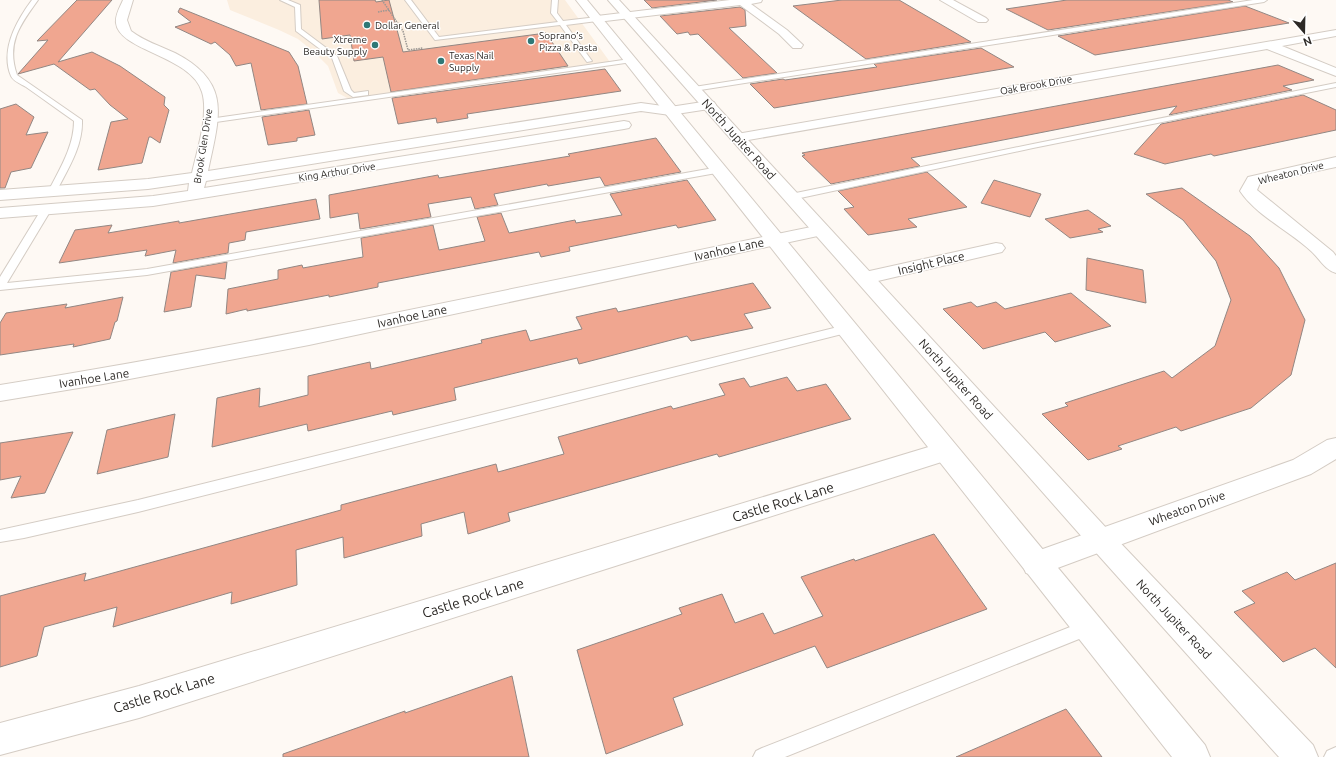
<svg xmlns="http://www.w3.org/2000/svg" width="1336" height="757" font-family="Ubuntu,sans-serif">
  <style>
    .built { fill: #fbeedf }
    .building { fill: #f0a690; stroke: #928783 }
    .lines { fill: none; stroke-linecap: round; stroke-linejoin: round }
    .service-casing { stroke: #d4ccc4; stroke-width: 2 }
    .minor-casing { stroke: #d4ccc4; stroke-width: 2 }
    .primary-casing { stroke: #d4ccc4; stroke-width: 2 }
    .path { stroke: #9b9793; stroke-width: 1.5; stroke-dasharray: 1.5 1; stroke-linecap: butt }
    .service { fill: #fff; fill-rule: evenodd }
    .minor { fill: #fff; fill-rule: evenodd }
    .primary { fill: #fff; fill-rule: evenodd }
    .poi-dot { fill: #2f7876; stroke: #fff; stroke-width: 1.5 }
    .labels { text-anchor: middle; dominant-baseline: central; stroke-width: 3; stroke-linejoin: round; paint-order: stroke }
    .far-poi-label { font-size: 10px; fill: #2c2926; stroke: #fff; text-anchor: start }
    .far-street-label { font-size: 10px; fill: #2c2926; stroke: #fff }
    .street-label { font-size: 12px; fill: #2c2926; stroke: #fff }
    .near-street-label { font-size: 14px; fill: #2c2926; stroke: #fff }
  </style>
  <rect width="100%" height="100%" fill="#fef9f4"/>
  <path class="built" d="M 227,0 L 565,0 L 610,62 L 349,99 L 338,93 L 328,66 L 314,52 L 298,39 L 279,30 L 230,10 Z"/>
  <path class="building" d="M 77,0 L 112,0 L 58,62 L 92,52 L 120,66 L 165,97 L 164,105 L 169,110 L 160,143 L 151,137 L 149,137 L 142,163 L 98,170 L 111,122 L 128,119 L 110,105 L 95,89 L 90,90 L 54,64 L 18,74 L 48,40 L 37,41 Z
    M 319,0 L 375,0 L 376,2 L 389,0 L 403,52 L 546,33 L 568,66 L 391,92 L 383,57 L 354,61 L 350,35 L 322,39 Z
    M 644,0 L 717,0 L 652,8 Z
    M 842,0 L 899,0 L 971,42 L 866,59 L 793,6 Z
    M 1067,0 L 1228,0 L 1233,2 L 1048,30 L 1006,9 Z
    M 1245,6 L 1289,23 L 1095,55 L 1058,36 Z
    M 740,7 L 745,10 L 746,26 L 729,28 L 777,73 L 743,78 L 698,34 L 690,35 L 688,32 L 677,34 L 660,16 Z
    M 180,8 L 289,52 L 298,66 L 307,104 L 261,110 L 251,63 L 236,66 L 230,55 L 215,42 L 211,44 L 175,27 L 191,22 L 178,12 Z
    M 981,48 L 1014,67 L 774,108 L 750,84 L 783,79 L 785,80 L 877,67 L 874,64 Z
    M 1278,65 L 1314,80 L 1283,86 L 1292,90 L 1169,115 L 1177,106 L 911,158 L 920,166 L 831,184 L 802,156 L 805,155 L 802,153 Z
    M 605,69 L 621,91 L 467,114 L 468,118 L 437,123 L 436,118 L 398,124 L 392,98 Z
    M 1303,95 L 1336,110 L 1336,130 L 1214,156 L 1211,154 L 1165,164 L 1134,154 L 1161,124 Z
    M 16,104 L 34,117 L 26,135 L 48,132 L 31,168 L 11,172 L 5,188 L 0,188 L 0,109 Z
    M 309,110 L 315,135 L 297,138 L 297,141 L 268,145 L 262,117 Z
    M 656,138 L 681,172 L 605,186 L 600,177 L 548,186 L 547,184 L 494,194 L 498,205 L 475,209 L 471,197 L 428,204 L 431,217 L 360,229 L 358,213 L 330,218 L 329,195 L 438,175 L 439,178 L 570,156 L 568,154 Z
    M 927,172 L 967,207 L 908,219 L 917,227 L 868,235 L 844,209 L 854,207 L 838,191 Z
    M 687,180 L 716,220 L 678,228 L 676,225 L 569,247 L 570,251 L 541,257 L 539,252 L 378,283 L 378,287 L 329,297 L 329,295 L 247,311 L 247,309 L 226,314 L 228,289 L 278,279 L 278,270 L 302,265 L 303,268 L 363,257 L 361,238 L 433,225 L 439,250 L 485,241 L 477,217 L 501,213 L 509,233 L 575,220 L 576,223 L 622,215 L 610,194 Z
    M 994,180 L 1041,194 L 1030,217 L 981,203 Z
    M 1182,188 L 1250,236 L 1279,268 L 1305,320 L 1291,375 L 1251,408 L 1181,431 L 1176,427 L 1118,446 L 1122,449 L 1088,460 L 1042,414 L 1068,406 L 1065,403 L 1164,371 L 1172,378 L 1215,346 L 1231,300 L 1216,261 L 1183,220 L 1146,194 Z
    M 316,199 L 320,219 L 246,232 L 245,240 L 229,243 L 228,253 L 173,263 L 176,250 L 145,256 L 147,250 L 59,263 L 75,230 L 112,225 L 108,233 L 179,221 L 179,223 Z
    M 1088,210 L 1111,226 L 1098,229 L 1103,232 L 1070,238 L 1045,219 Z
    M 1087,258 L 1143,270 L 1146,303 L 1086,290 Z
    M 227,262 L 225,279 L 196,275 L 191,307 L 164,312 L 171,272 Z
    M 753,283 L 771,308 L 744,314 L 753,328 L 691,341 L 687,336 L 579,364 L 577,358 L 454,388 L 456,400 L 393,415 L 392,411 L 308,431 L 307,424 L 212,447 L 217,398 L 260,388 L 259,407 L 308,395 L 308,376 L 370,362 L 371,369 L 482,343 L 481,340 L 526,330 L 530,341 L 582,329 L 576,317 L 616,308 L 618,312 Z
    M 1071,293 L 1111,326 L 1055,342 L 1045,332 L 983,349 L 943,309 L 971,302 L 977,307 L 996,302 L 1005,309 Z
    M 123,297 L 117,321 L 115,322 L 110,339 L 73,347 L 74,344 L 0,355 L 0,323 L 6,313 L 67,304 L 65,308 Z
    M 787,377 L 797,391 L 826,384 L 851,419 L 719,457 L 717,454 L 508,513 L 510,521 L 468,534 L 464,512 L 421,524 L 422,536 L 344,558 L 343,537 L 296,550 L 297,585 L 231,604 L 232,592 L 113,627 L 117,607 L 44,627 L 37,656 L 0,667 L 0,596 L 86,573 L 84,581 L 341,510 L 341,505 L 496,464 L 498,472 L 564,454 L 558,437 L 671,406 L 673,409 L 725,395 L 719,384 L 744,378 L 750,387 Z
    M 175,414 L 168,457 L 97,474 L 107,430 Z
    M 73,432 L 45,493 L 11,498 L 21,476 L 0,480 L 0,443 Z
    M 934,534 L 987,609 L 827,668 L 815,646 L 673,698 L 683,725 L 606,754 L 577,650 L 682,614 L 679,608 L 722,594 L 735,623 L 763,613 L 774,634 L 823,616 L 801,577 L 854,559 L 855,561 Z
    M 1336,563 L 1336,668 L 1315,648 L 1283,662 L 1234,612 L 1255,603 L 1242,591 L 1287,572 L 1295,580 Z
    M 512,676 L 529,757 L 283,757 L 283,754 L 405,711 L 405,713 Z
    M 1066,709 L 1102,757 L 956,757 Z"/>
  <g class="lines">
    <g class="service-casing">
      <path id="service" d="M 32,0 L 38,0 C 20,25 6,43 17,75 L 82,120 C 83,146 68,169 56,192 L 52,195 L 48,192 C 59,170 74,147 74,121 C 58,110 42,98 26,87 C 21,84 13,81 11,76 C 0,50 17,20 32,0 Z
        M 280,0 L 288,0 L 300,5 L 301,29 L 337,56 L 351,90 L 354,93 L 368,91 L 368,95 L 353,97 L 344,91 L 332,58 L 296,31 L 295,7 Z
        M 405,0 L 411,0 L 439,37 L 558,22 L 551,13 L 552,0 L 558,0 L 557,13 L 563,21 L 597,17 L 600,19 L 597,21 L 566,25 L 592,61 L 587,62 L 560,25 L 435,40 Z
        M 1253,0 L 1267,0 L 1264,2 L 694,91 L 690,89 L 694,87 Z
        M 630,59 L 632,60 L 632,62 L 209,123 L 205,121 L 209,119 Z
        M 1336,83 L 1336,87 L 1033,148 L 791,200 L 786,197 L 791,194 L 1033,144 Z
        M 719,167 L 722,168 L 723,170 L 722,172 L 147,275 L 0,290 L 0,277 L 41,210 L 46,207 L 51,210 L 7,283 L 147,269 Z
        M 846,325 L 850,326 L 852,329 L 850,332 L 138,512 L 24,538 L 0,542 L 0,530 L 138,500 Z
        M 1088,620 L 1094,623 L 1096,628 L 1094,633 L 785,757 L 753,757 L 756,751 L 762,748 Z
        M 1336,747 L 1336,757 L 1324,757 L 1327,751 Z"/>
    </g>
    <g class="minor-casing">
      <path id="minor" d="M 123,0 L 133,0 L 127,20 L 131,31 C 144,41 160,46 175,53 C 233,83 219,117 208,171 L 641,103 L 670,107 L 709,101 L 714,102 L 716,105 L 714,108 L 709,109 L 670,115 L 641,111 L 206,181 L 204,188 L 624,121 L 629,122 L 631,125 L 629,128 L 624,129 L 153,206 L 0,218 L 0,208 L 153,196 L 188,191 L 189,183 L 148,189 L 0,200 L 0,190 L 148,179 L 192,173 C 197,151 209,114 202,92 C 192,56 119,51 116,23 C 115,15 120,7 123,0 Z
        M 730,0 L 762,0 L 761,2 L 751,4 L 787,30 L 803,45 L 801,48 L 793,48 L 779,34 L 740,5 L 597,22 L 591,19 L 597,16 Z
        M 940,0 L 953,0 L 986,18 L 988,20 L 986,22 L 978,22 Z
        M 1336,30 L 1336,36 L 1282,46 L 1336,68 L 1336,76 L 1267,49 L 737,142 L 732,141 L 730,138 L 732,135 L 737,134 Z
        M 1336,157 L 1336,167 L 1260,183 L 1257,190 L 1333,252 L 1336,256 L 1336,273 C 1325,270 1319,258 1311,251 C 1289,231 1256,215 1240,191 L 1248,177 Z
        M 821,225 L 827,226 L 830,230 L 827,234 L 309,345 L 103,384 L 0,401 L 0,385 C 276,341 548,281 821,225 Z
        M 996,243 L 1002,244 L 1005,248 L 1002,252 L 865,284 L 858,282 L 856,278 L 858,274 L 865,272 Z
        M 1336,438 L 1336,459 L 1311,474 L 1036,576 L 1026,573 L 1022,564 L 1026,555 L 1293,460 L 1327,440 Z
        M 945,442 L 954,444 L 957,451 L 954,458 L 139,718 L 0,755 L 0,723 L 139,686 Z"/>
    </g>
    <g class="primary-casing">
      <path id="primary" d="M 576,0 L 587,0 L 1205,745 L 1210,757 L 1172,757 Z
        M 608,0 L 619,0 L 1109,531 L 1313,745 L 1318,757 L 1279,757 L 1091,547 Z"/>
    </g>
    <path class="path" d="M 382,0 L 403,31 L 408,50 L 423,48
      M 378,12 L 389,10"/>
    <use href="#service" class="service"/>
    <use href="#minor" class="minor"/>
    <use href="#primary" class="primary"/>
  </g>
  <g class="poi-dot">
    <circle cx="367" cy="25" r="4"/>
    <circle cx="531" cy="41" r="4"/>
    <circle cx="375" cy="45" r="4"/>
    <circle cx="441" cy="61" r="4"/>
  </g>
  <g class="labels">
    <g class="far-poi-label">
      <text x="375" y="25">Dollar General</text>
      <text x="539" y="35">Soprano’s<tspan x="539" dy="12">Pizza &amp; Pasta</tspan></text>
      <text x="367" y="39" text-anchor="end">Xtreme<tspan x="367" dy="12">Beauty Supply</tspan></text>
      <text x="449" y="55">Texas Nail<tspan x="449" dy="12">Supply</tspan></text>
    </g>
    <g class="far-street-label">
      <text transform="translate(1036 85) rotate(-10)">Oak Brook Drive</text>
      <text transform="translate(203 146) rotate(-81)">Brook Glen Drive</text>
      <text transform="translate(337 172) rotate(-9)">King Arthur Drive</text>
      <text transform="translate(1291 173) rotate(-14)">Wheaton Drive</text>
    </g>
    <g class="street-label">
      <text transform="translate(739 139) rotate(48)">North Jupiter Road</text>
      <text transform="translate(729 249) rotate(-12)">Ivanhoe Lane</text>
      <text transform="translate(931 263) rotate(-13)">Insight Place</text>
      <text transform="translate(412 316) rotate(-12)">Ivanhoe Lane</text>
      <text transform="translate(94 378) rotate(-9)">Ivanhoe Lane</text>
      <text transform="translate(956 379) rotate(48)">North Jupiter Road</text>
      <text transform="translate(1187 508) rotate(-20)">Wheaton Drive</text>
      <text transform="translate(1174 619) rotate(47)">North Jupiter Road</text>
    </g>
    <g class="near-street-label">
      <text transform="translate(783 502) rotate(-17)">Castle Rock Lane</text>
      <text transform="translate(473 598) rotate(-17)">Castle Rock Lane</text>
      <text transform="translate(164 693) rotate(-17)">Castle Rock Lane</text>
    </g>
  </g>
  <g transform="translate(1304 32) rotate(160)" stroke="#ffffff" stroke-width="3" paint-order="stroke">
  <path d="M0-3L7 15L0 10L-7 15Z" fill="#2c2926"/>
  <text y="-6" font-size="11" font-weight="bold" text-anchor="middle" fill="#2c2926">N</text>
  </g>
</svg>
